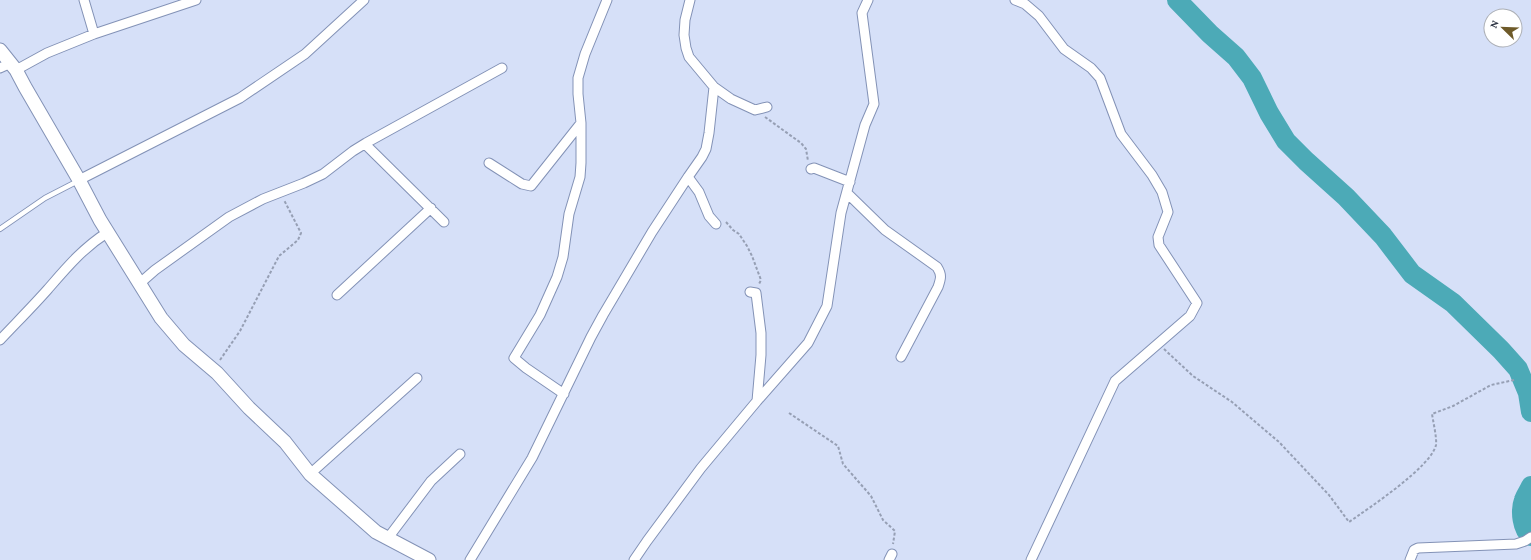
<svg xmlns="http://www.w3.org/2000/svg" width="1531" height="560" font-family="'Crimson Pro',serif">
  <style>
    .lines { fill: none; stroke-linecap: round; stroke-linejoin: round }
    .river { stroke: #4caab7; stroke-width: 20 }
    .lane-casing { stroke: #8392b6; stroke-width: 6 }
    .street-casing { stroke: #8392b6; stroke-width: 11 }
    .secondary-casing { stroke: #8392b6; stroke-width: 15 }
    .path { stroke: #969fb4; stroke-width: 2; stroke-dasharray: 3 2; stroke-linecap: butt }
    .lane { stroke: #fff; stroke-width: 4.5 }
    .street { stroke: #fff; stroke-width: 9 }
    .secondary { stroke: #fff; stroke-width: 13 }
  </style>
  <rect width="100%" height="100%" fill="#d6e0f8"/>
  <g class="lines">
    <path class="river" d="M 1177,0 L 1210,34 L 1236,57 L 1252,78 L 1269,113 L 1286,141 L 1306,161 L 1346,197 L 1383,236 L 1412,274 L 1453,303 L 1501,350 L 1518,369 L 1528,393 L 1531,412
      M 1531,486 C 1529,491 1525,496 1524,500 C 1520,511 1522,529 1531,536"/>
    <g class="lane-casing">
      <path id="lane" d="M 0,229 L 45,198 L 78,181"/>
    </g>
    <g class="street-casing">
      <path id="street" d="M 84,0 L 94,34
        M 690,0 L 685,20 L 684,35 L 686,48 L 689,57 L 714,87 L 731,99 L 755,110 L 767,107
        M 1015,0 L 1025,4 L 1039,16 L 1064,49 L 1091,68 L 1100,78 L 1121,134 L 1152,175 L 1162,192 L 1168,212 L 1158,237 L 1159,245 L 1197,303 L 1190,316 L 1115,381 L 1031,560
        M 0,68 L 11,63
        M 16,70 L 47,53 L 94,34 L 196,0
        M 365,144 L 444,222
        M 489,163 L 522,184 L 531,186 L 581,123
        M 811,169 L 814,168 L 850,182
        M 688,177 L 699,192 L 709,216 L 716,224
        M 79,180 L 240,98 L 305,54 L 364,0
        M 847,193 L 885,230 L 937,267 C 942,275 941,278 938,287 L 901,357
        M 139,284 L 155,270 L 229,217 L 263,199 L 304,183 L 323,174 L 353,151 L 366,143 L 502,68
        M 750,292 L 756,293 L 761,333 L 761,355 L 757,401
        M 337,295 L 431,208
        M 0,340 C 16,323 33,306 48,289 C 67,267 83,248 108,232
        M 564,394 L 526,368 L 514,358 L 540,315 L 557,277 L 563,257 L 569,214 L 580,177 L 581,163 L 581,123 L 578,94 L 578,78 L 585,54 L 607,0
        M 310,474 L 417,378
        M 388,538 L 431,481 L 460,454
        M 470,560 L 532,458 L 591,337 L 603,315 L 652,232 L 688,177 L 702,157 L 706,149 L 709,133 L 714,87
        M 634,560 L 647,541 L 701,468 L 757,401 L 808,343 L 827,306 L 841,213 L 865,125 L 874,104 L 862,13 L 868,0
        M 889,560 L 892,554
        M 1410,560 L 1414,550 L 1418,548 L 1516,544 L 1525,541 L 1531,537"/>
    </g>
    <g class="secondary-casing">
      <path id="secondary" d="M 0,50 L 16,70 L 25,87 L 79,180 L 100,220 L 161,318 L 184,345 L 217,373 L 249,408 L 285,442 L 310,474 L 376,532 L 429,560"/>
    </g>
    <path class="path" d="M 765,117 L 801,143 L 806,149 L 808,161
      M 726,222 L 733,230 L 739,234 L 747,246 L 752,256 L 761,280 L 759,284
      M 1164,349 L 1193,376 L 1232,402 L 1279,442 L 1329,495 L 1349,522 C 1369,508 1431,467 1436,445 C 1437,438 1433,421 1432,414 L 1453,406 L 1491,385 L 1514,380
      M 220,360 L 240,331 L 279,256 L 298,240 L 301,233 L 284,200
      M 789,413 L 838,446 L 843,464 L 871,496 L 883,520 L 895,531 L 893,544"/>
    <use href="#lane" class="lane"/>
    <use href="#street" class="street"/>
    <use href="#secondary" class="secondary"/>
  </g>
  <g transform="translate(1503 28) rotate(293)"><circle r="19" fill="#ffffff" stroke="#acafb5"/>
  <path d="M0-3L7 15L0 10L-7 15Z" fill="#6e5a29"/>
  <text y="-6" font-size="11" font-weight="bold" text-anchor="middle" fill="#303746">N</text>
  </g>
</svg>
